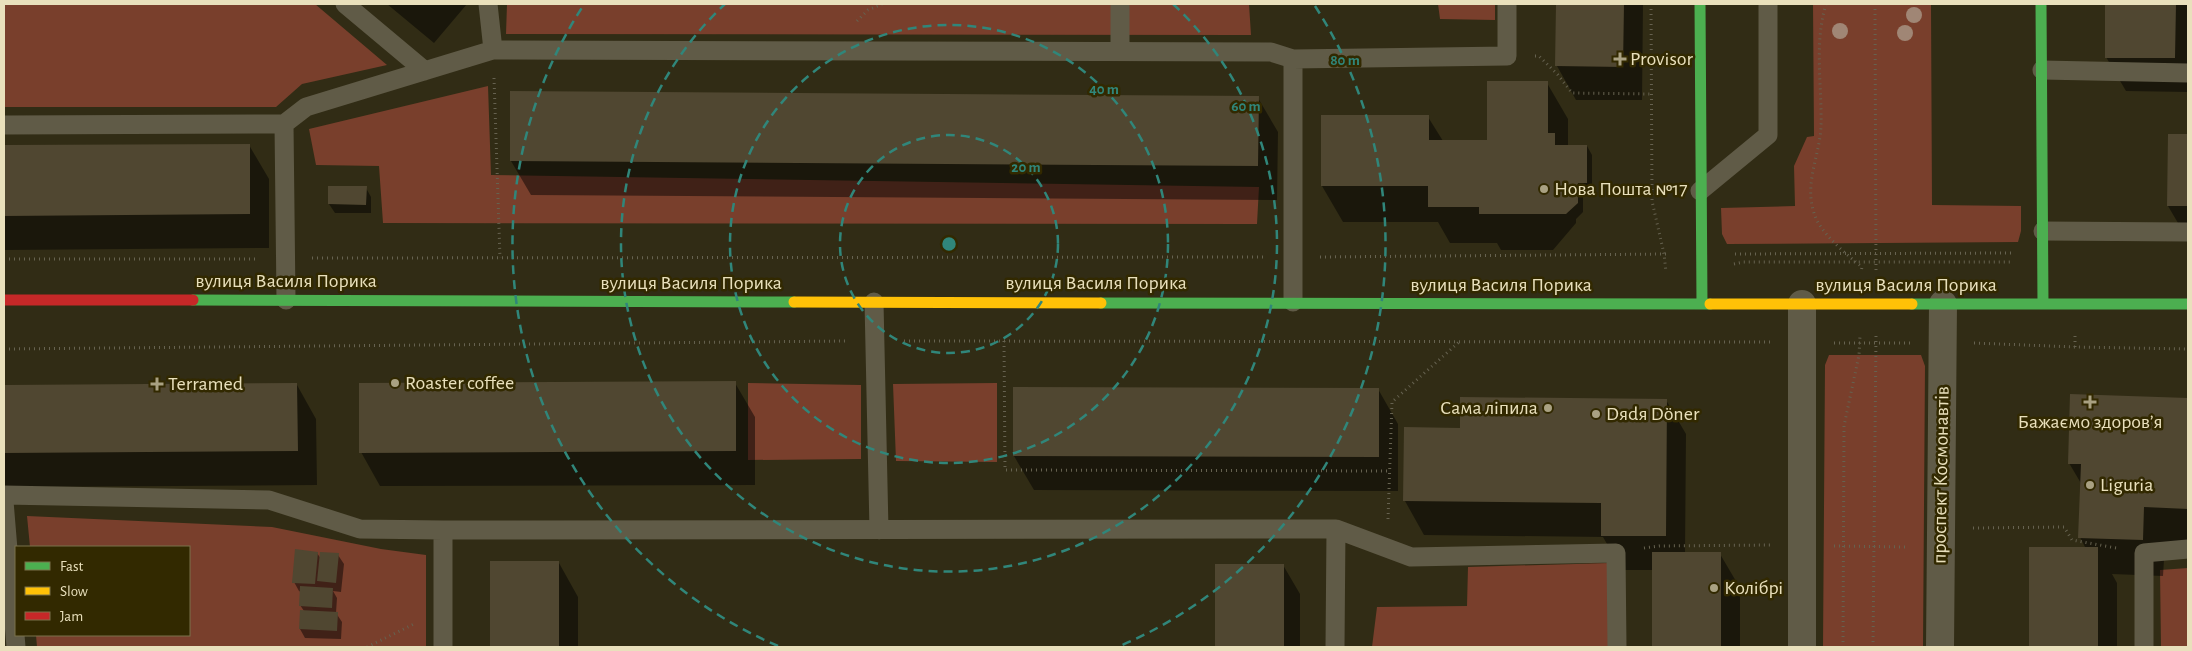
<svg xmlns="http://www.w3.org/2000/svg" width="2192" height="651" font-family="'Alegreya Sans',sans-serif">
  <style>
    .green { fill: #793f2c }
    .shadow { fill: #0007 }
    .building { fill: #504731 }
    .lines { fill: none; stroke-linecap: round; stroke-linejoin: round }
    .path { stroke: #666250; stroke-width: 3; stroke-dasharray: 1 4; stroke-linecap: butt }
    .lane { stroke: #605b47; stroke-width: 19 }
    .street { stroke: #605b47; stroke-width: 28 }
    .fast { stroke: #4caf50; stroke-width: 11 }
    .slow { stroke: #ffc107; stroke-width: 11 }
    .jam { stroke: #c62828; stroke-width: 11 }
    .tree { fill: #a08675 }
    .ring { fill: none; stroke: #30867a; stroke-width: 2.5; stroke-dasharray: 9 6 }
    .poi-dot { fill: #a9a182; stroke: #322900; stroke-width: 2 }
    .labels { text-anchor: middle; dominant-baseline: central; stroke-width: 5; stroke-linejoin: round; paint-order: stroke }
    .poi-label { font-size: 20px; fill: #e9e0bc; stroke: #322900; text-anchor: start }
    .street-label { font-size: 20px; fill: #e9e0bc; stroke: #322900 }
    .centre { fill: #30867a; stroke: #322900; stroke-width: 2.5 }
    .ring-label { font-size: 15px; text-anchor: middle; font-weight: bold; fill: #30867a; stroke: #322900; stroke-width: 5; stroke-linejoin: round; paint-order: stroke }
  </style>
  <rect width="100%" height="100%" fill="#312c15"/>
  <path class="green" d="M 4,4 L 315,4 L 387,65 L 302,84 L 276,107 L 4,107 Z
    M 507,4 L 1249,4 L 1251,35 L 506,34 Z
    M 1438,4 L 1495,4 L 1495,20 L 1440,19 Z
    M 1813,4 L 1931,4 L 1932,205 L 2021,206 L 2021,231 L 2018,242 L 1727,244 L 1722,234 L 1721,208 L 1795,206 L 1794,166 L 1807,137 L 1814,136 Z
    M 488,86 L 491,175 L 1259,187 L 1257,224 L 383,223 L 379,166 L 316,165 L 309,129 Z
    M 1829,355 L 1921,355 L 1925,366 L 1923,647 L 1823,647 L 1825,365 Z
    M 748,383 L 861,385 L 861,459 L 748,460 Z
    M 997,383 L 997,462 L 896,461 L 893,384 Z
    M 27,516 L 272,527 L 381,549 L 426,555 L 426,647 L 37,647 L 36,635 L 189,635 L 189,547 L 30,547 Z
    M 1610,563 L 1610,647 L 1370,647 L 1372,647 L 1377,607 L 1467,606 L 1468,567 Z
    M 2188,568 L 2188,647 L 2161,647 L 2160,570 Z"/>
  <path class="shadow" d="M 387,4 L 467,4 L 434,43 Z
    M 1557,4 L 1643,4 L 1642,100 L 1576,100 L 1557,66 Z
    M 2106,4 L 2188,4 L 2188,92 L 2126,91 L 2106,57 Z
    M 1547,83 L 1568,119 L 1568,146 L 1587,146 L 1592,155 L 1592,192 L 1583,192 L 1583,212 L 1576,219 L 1576,223 L 1553,250 L 1501,250 L 1497,243 L 1450,243 L 1438,222 L 1343,222 L 1322,186 L 1322,117 L 1428,117 L 1443,141 L 1488,141 Z
    M 1258,98 L 1278,132 L 1277,200 L 531,195 L 511,161 Z
    M 2170,135 L 2188,136 L 2188,240 L 2168,206 Z
    M 249,145 L 269,179 L 269,248 L 4,250 L 4,147 Z
    M 366,188 L 371,197 L 371,213 L 335,213 L 329,204 Z
    M 735,383 L 755,417 L 755,485 L 380,486 L 361,452 Z
    M 297,385 L 316,419 L 317,485 L 4,487 L 4,386 Z
    M 1378,389 L 1398,424 L 1398,491 L 1034,490 L 1014,456 Z
    M 2072,395 L 2188,399 L 2188,544 L 2165,543 L 2163,576 L 2112,574 L 2117,583 L 2117,647 L 2030,647 L 2030,549 L 2086,549 L 2080,537 L 2082,485 L 2069,463 Z
    M 1666,400 L 1686,434 L 1685,554 L 1720,554 L 1740,588 L 1740,647 L 1653,647 L 1653,570 L 1622,570 L 1603,537 L 1424,535 L 1405,501 L 1461,429 Z
    M 317,553 L 321,559 L 338,555 L 344,564 L 341,592 L 333,591 L 337,598 L 336,613 L 342,622 L 341,639 L 305,638 L 300,629 L 304,611 L 300,605 L 301,592 L 299,591 L 294,582 Z
    M 491,563 L 559,563 L 578,597 L 578,647 L 491,647 Z
    M 1216,565 L 1283,565 L 1300,594 L 1300,647 L 1216,647 Z"/>
  <path class="building" d="M 1556,4 L 1624,4 L 1623,67 L 1555,66 Z
    M 2105,4 L 2176,4 L 2175,58 L 2105,58 Z
    M 1487,81 L 1548,81 L 1548,133 L 1555,133 L 1555,145 L 1587,145 L 1587,183 L 1578,183 L 1578,203 L 1566,214 L 1479,214 L 1479,207 L 1428,207 L 1428,186 L 1321,186 L 1321,115 L 1429,115 L 1429,140 L 1487,140 Z
    M 510,91 L 1259,96 L 1258,166 L 510,161 Z
    M 2168,134 L 2188,134 L 2188,206 L 2167,206 Z
    M 250,144 L 250,214 L 4,216 L 4,145 Z
    M 328,186 L 367,186 L 366,205 L 328,204 Z
    M 736,381 L 736,451 L 359,453 L 359,383 Z
    M 297,383 L 298,451 L 4,453 L 4,385 Z
    M 1013,387 L 1379,388 L 1379,457 L 1013,456 Z
    M 2070,394 L 2188,398 L 2188,509 L 2144,507 L 2143,540 L 2078,538 L 2081,464 L 2068,464 Z
    M 1460,397 L 1667,399 L 1666,536 L 1601,536 L 1601,503 L 1403,501 L 1404,427 L 1460,428 Z
    M 2029,547 L 2098,547 L 2098,647 L 2029,647 Z
    M 295,549 L 318,552 L 315,584 L 292,583 Z
    M 320,552 L 339,553 L 336,583 L 317,581 Z
    M 1652,552 L 1721,552 L 1721,647 L 1652,647 Z
    M 490,561 L 559,561 L 559,647 L 490,647 Z
    M 1215,564 L 1284,564 L 1284,647 L 1215,647 Z
    M 300,586 L 333,588 L 332,608 L 299,606 Z
    M 300,610 L 338,612 L 337,631 L 299,629 Z"/>
  <g class="lines">
    <path class="path" d="M 1651,4 L 1652,201 L 1664,254 L 1666,272
      M 1826,4 C 1814,43 1822,85 1821,126 C 1820,155 1804,183 1814,213 C 1819,232 1847,255 1862,267 L 1861,272
      M 1875,4 L 1876,272
      M 857,21 L 868,10 L 882,4
      M 1535,56 L 1539,56 L 1558,75 L 1572,93 L 1651,94
      M 494,78 L 500,258
      M 1735,254 L 2011,253
      M 1320,257 L 1669,254
      M 312,258 L 1266,257
      M 4,259 L 259,259
      M 1734,264 L 1743,262 L 2010,262
      M 2075,336 L 2075,347
      M 904,341 L 1770,342
      M 1004,341 L 1005,470 L 1390,471
      M 1834,343 L 1910,343
      M 1974,343 L 2075,347 L 2188,349
      M 4,349 L 848,341
      M 1388,519 L 1392,402 L 1459,342
      M 1973,528 L 2064,527 L 2072,540 L 2116,548
      M 1834,546 L 1908,547
      M 1644,548 L 1659,546 L 1770,545
      M 367,647 L 414,624
      M 1843,647 L 1844,426 L 1859,355 L 1860,336
      M 1873,647 L 1876,335"/>
    <path class="lane" d="M 345,4 L 425,71
      M 1120,4 L 1120,51
      M 493,50 L 1271,52 L 1293,59 L 1507,56 L 1507,4
      M 2042,70 L 2188,73
      M 4,125 L 284,124
      M 1700,191 L 1768,135 L 1768,4
      M 2043,231 L 2188,232
      M 286,300 L 284,124 L 306,107 L 493,50 L 488,4
      M 874,302 L 879,530
      M 1293,302 L 1293,59
      M 4,495 L 269,500 L 360,529 L 443,530
      M 4,501 L 16,647
      M 1336,529 L 1411,557 L 1616,553 L 1617,647
      M 443,647 L 443,530 L 1336,529 L 1335,647
      M 2144,647 L 2144,553 L 2188,549"/>
    <path class="street" d="M 1802,304 L 1802,647
      M 1940,647 L 1943,304"/>
    <path class="fast" d="M 1700,4 L 1702,304
      M 2041,4 L 2043,304
      M 193,300 L 794,302
      M 1101,303 L 1710,304
      M 1912,304 L 2188,304"/>
    <path class="slow" d="M 794,302 L 1101,303
      M 1710,304 L 1912,304"/>
    <path class="jam" d="M 4,300 L 193,300"/>
  </g>
  <g class="tree">
    <circle cx="1914" cy="15" r="8"/>
    <circle cx="1840" cy="31" r="8"/>
    <circle cx="1905" cy="33" r="8"/>
  </g>
  <g class="ring">
    <circle cx="949" cy="244" r="109"/>
    <circle cx="949" cy="244" r="219"/>
    <path d="M1173 4A328 328 0 1 1 725 4"/>
    <path d="M778 646A437 437 0 0 1 583 6M1315 6A437 437 0 0 1 1120 646"/>
  </g>
  <g class="poi-dot">
    <path d="M1617.5 51.5h5v5h5v5h-5v5h-5v-5h-5v-5h5z"/>
    <circle cx="1544" cy="189" r="5"/>
    <circle cx="395" cy="383" r="5"/>
    <path d="M154.5 376.5h5v5h5v5h-5v5h-5v-5h-5v-5h5z"/>
    <path d="M2087.5 394.5h5v5h5v5h-5v5h-5v-5h-5v-5h5z"/>
    <circle cx="1548" cy="408" r="5"/>
    <circle cx="1596" cy="414" r="5"/>
    <circle cx="2090" cy="485" r="5"/>
    <circle cx="1714" cy="588" r="5"/>
  </g>
  <g class="labels">
    <g class="poi-label">
      <text x="1630" y="59">Provisor</text>
      <text x="1554" y="189">Нова Пошта №17</text>
      <text x="405" y="383">Roaster coffee</text>
      <text x="168" y="384">Terramed</text>
      <text x="1538" y="408" text-anchor="end">Сама ліпила</text>
      <text x="1606" y="414">Dяdя Döner</text>
      <text x="2090" y="422" text-anchor="middle">Бажаємо здоровʼя</text>
      <text x="2100" y="485">Liguria</text>
      <text x="1724" y="588">Колібрі</text>
    </g>
    <g class="street-label">
      <text x="286" y="281">вулиця Василя Порика</text>
      <text x="691" y="283">вулиця Василя Порика</text>
      <text x="1096" y="283">вулиця Василя Порика</text>
      <text x="1501" y="285">вулиця Василя Порика</text>
      <text x="1906" y="285">вулиця Василя Порика</text>
      <text transform="translate(1941 475) rotate(-89)">проспект Космонавтів</text>
    </g>
  </g>
  <circle cx="949" cy="244" r="8" class="centre"/>
  <g class="ring-label">
    <text x="1345" y="65">80 m</text>
    <text x="1104" y="94">40 m</text>
    <text x="1246" y="111">60 m</text>
    <text x="1026" y="172">20 m</text>
  </g>
  <rect width="2192" height="651" fill="none" stroke="#e9e0bc" stroke-width="10"/>
  <rect x="15" y="546" width="175" height="90" fill="#322900" stroke="#7b724b"/>
  <rect x="25" y="562" width="25" height="8" fill="#4caf50" stroke="#7b724b"/>
  <text x="60" y="571" font-size="15" fill="#e9e0bc">Fast</text>
  <rect x="25" y="587" width="25" height="8" fill="#ffc107" stroke="#7b724b"/>
  <text x="60" y="596" font-size="15" fill="#e9e0bc">Slow</text>
  <rect x="25" y="612" width="25" height="8" fill="#c62828" stroke="#7b724b"/>
  <text x="60" y="621" font-size="15" fill="#e9e0bc">Jam</text>
</svg>
